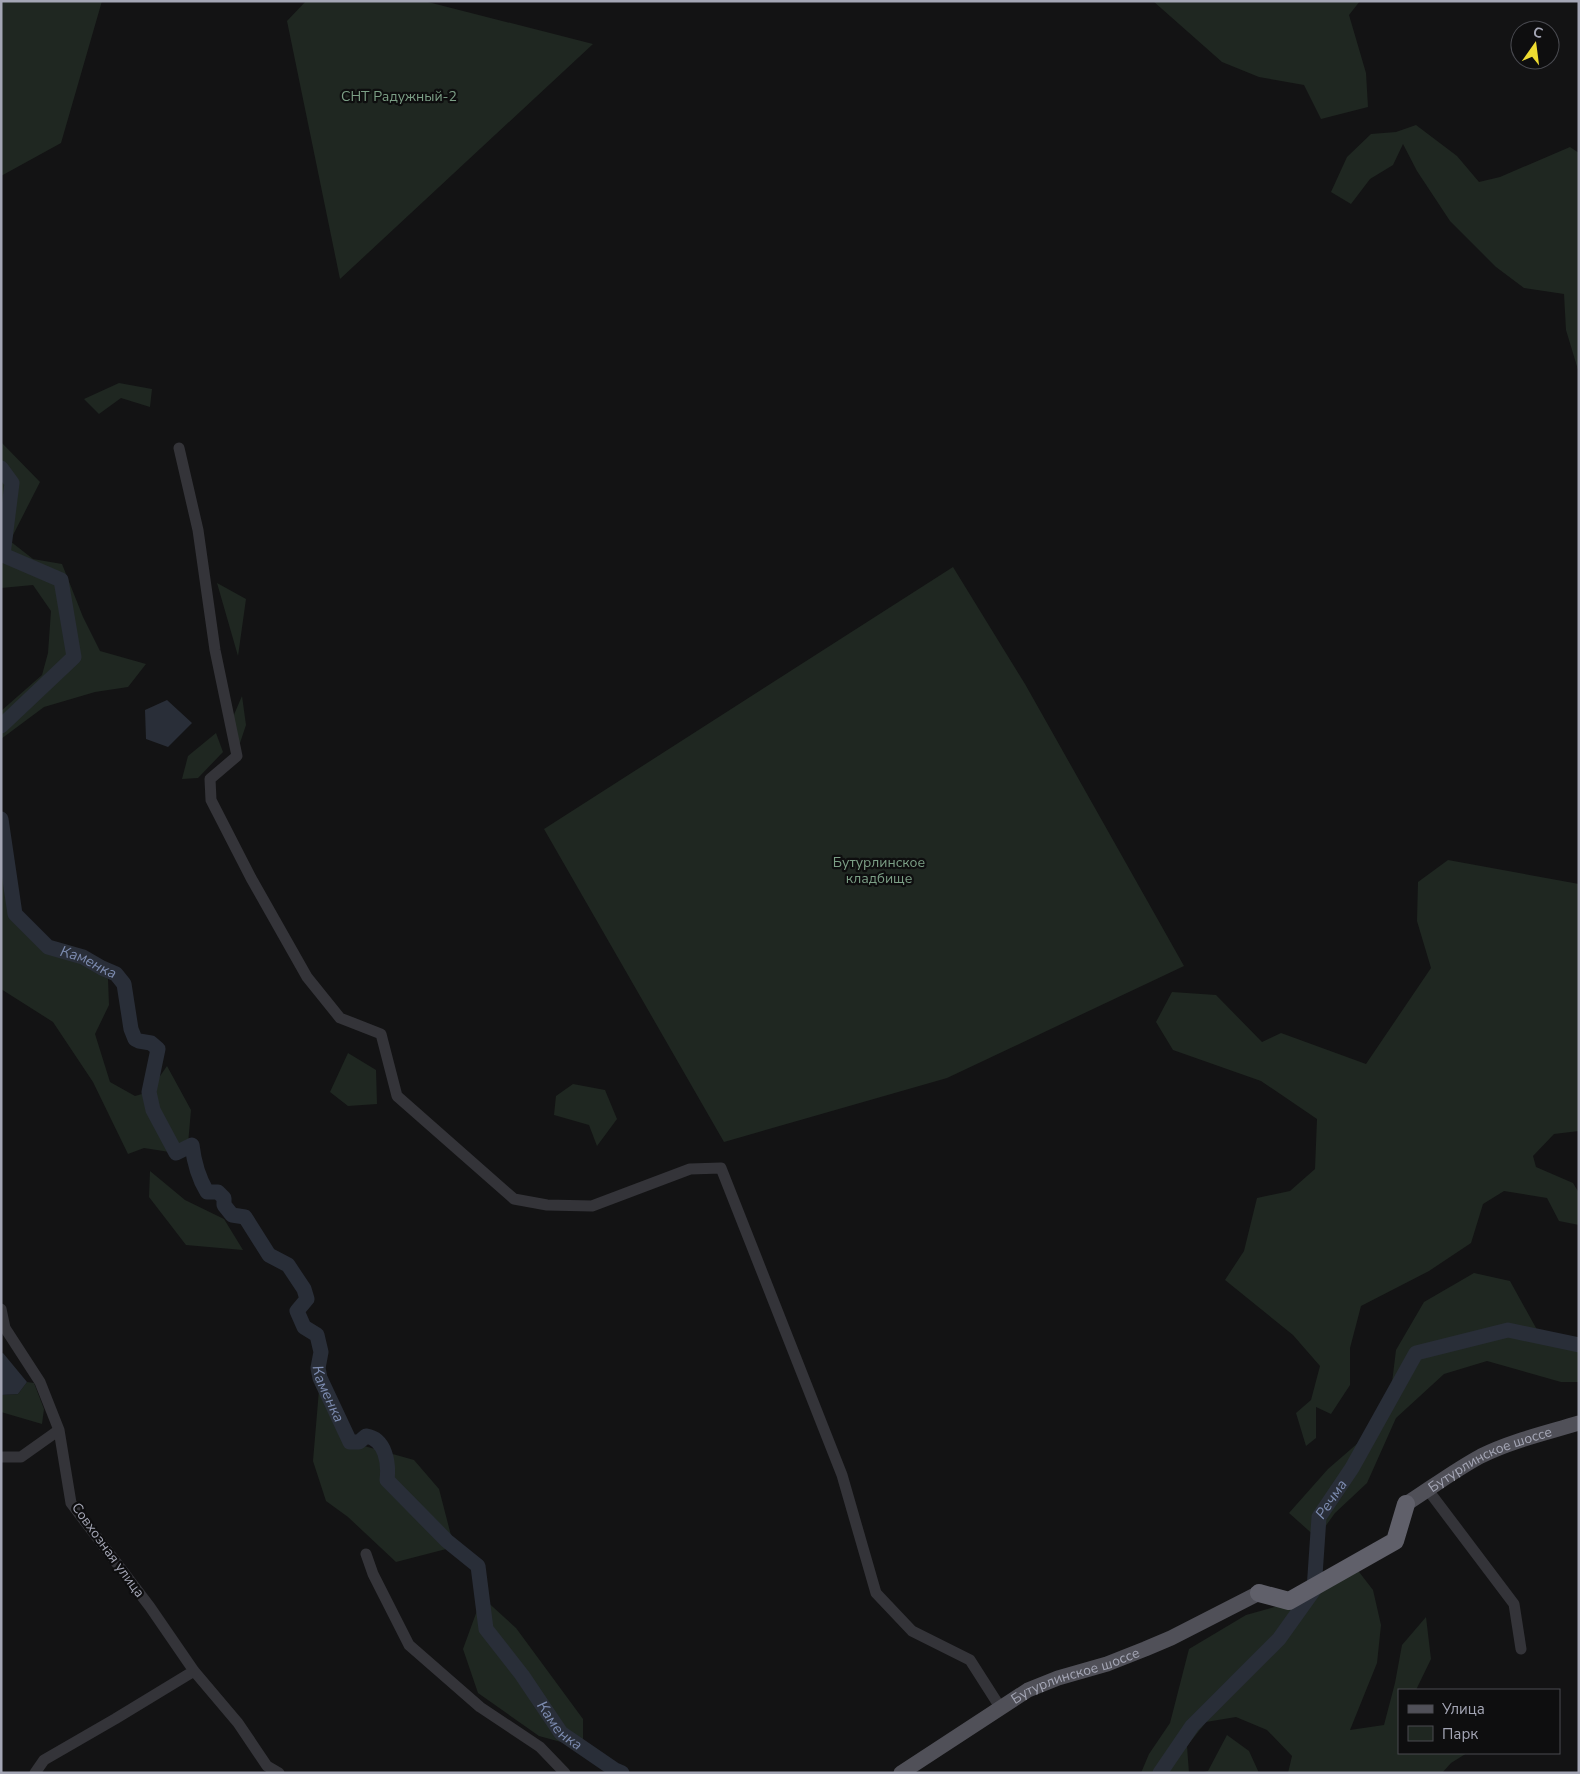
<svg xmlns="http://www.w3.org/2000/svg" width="1580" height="1774" font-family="'Nunito Sans',sans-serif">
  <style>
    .green { fill: #1f2721 }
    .water { fill: #292e38 }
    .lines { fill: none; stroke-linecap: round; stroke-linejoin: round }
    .stream { stroke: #292e38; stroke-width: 2.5 }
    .river { stroke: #292e38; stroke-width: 15 }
    .minor { stroke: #343439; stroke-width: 11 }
    .major { stroke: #505058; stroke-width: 15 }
    .highway { stroke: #60606a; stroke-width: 18 }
    .labels { text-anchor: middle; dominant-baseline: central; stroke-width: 4.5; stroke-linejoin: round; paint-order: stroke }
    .park-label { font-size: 14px; fill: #7c9f86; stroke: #0e0e0f }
    .street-label { font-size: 14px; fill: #a4a6b5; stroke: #0e0e0f }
    .water-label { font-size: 15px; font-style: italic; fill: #7c8baf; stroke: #0e0e0f }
  </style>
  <rect width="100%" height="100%" fill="#131314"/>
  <path class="green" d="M 1,1 L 102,1 L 61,143 L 1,176 Z
    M 306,1 L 424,1 L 593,44 L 340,279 L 287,21 Z
    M 1153,1 L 1360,1 L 1349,15 L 1366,73 L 1368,107 L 1321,119 L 1304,85 L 1259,77 L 1222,62 Z
    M 1416,125 L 1457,156 L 1479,182 L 1500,177 L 1570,147 L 1579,153 L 1579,373 L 1566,330 L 1564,294 L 1524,288 L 1496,267 L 1450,221 L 1417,171 L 1403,144 L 1393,165 L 1370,179 L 1351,204 L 1331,192 L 1347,157 L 1371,134 L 1396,132 Z
    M 119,383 L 152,389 L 150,407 L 121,398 L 99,414 L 84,399 Z
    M 1,442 L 40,482 L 10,541 L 33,559 L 62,564 L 83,617 L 100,651 L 146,664 L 128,687 L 95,692 L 44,707 L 1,739 L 1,711 L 42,675 L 48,653 L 51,611 L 33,585 L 1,588 Z
    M 953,567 L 1025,684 L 1184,966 L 947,1078 L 724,1142 L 544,829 Z
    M 217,583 L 246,599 L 238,656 Z
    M 242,696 L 246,725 L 238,749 L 233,717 Z
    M 216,733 L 223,752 L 198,778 L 182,779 L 188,756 Z
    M 1448,860 L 1579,884 L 1579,1131 L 1554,1134 L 1533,1156 L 1536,1167 L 1573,1183 L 1579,1193 L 1579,1225 L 1559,1221 L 1547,1198 L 1504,1191 L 1483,1204 L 1471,1243 L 1429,1271 L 1361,1306 L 1350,1348 L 1350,1385 L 1331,1414 L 1316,1407 L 1316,1438 L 1306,1446 L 1296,1413 L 1311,1400 L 1320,1366 L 1293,1335 L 1225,1280 L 1244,1251 L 1257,1198 L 1290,1191 L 1315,1169 L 1317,1119 L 1261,1081 L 1173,1050 L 1156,1022 L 1172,992 L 1216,995 L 1262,1042 L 1281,1033 L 1366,1064 L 1431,968 L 1417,921 L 1418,882 Z
    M 1,866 L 6,874 L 15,914 L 48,947 L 83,957 L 108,979 L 109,1005 L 95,1034 L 110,1082 L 135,1096 L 149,1092 L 167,1066 L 191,1110 L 188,1144 L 176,1153 L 144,1148 L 128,1154 L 93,1082 L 53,1022 L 1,989 Z
    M 348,1053 L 376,1070 L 377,1104 L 348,1106 L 330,1092 Z
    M 573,1084 L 605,1090 L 617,1119 L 597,1146 L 589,1125 L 554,1115 L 556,1096 Z
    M 150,1171 L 185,1200 L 224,1219 L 243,1250 L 186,1245 L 149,1197 Z
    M 1474,1273 L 1510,1281 L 1541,1337 L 1579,1345 L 1579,1382 L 1561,1382 L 1487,1361 L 1444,1374 L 1396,1418 L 1367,1483 L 1335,1513 L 1317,1538 L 1289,1513 L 1328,1469 L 1373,1430 L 1390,1399 L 1396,1350 L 1424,1302 Z
    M 320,1378 L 350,1442 L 414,1460 L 439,1489 L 454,1547 L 396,1562 L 348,1517 L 326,1501 L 313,1461 Z
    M 27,1382 L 34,1383 L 44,1409 L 42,1424 L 1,1412 L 1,1395 L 18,1394 Z
    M 1356,1568 L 1373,1590 L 1381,1625 L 1377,1663 L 1350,1730 L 1384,1725 L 1395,1683 L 1402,1645 L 1426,1617 L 1431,1659 L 1416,1690 L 1399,1690 L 1399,1753 L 1467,1753 L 1451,1763 L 1442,1773 L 1288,1773 L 1292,1756 L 1267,1730 L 1236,1717 L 1206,1722 L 1187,1746 L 1189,1773 L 1141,1773 L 1149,1754 L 1170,1723 L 1189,1649 L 1246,1615 L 1289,1603 Z
    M 482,1597 L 516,1628 L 583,1719 L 583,1748 L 539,1736 L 478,1693 L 463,1649 Z
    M 1227,1735 L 1249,1751 L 1259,1773 L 1199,1773 L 1208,1771 Z"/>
  <path class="water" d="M 167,700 L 192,723 L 168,747 L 146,739 L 145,710 Z
    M 3,1353 L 27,1382 L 18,1394 L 1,1395 L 1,1354 Z"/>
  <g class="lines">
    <path class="stream" d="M 1,825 L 2,825"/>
    <g class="river">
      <path d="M 1,468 L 12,483 L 3,555 L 61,580 L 74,657 L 1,726"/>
      <path id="s1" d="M 1,819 L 15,914 L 48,947 L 83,957 L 102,968 L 116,974 L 124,984 L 131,1029 L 135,1039 L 139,1041 L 151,1043 L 158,1049 L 149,1092 L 153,1110 L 176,1153 L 192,1145 C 194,1162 198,1177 207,1192 L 218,1192 L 224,1198 L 224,1205 L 232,1215 L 245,1217 L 269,1255 L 288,1265 L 304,1289 L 307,1299 L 297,1311 L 304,1327 L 317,1335 L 321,1352 L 318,1368 L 320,1378 L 350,1442 L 359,1442 L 366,1436 C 386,1439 389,1464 387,1480 L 447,1541 L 478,1566 L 486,1629 L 522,1675 L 561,1733 L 615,1770 L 622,1773"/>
      <path id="s2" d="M 1160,1773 L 1192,1726 L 1279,1639 L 1314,1590 L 1319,1517 L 1352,1468 L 1416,1353 L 1508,1330 L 1579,1345"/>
    </g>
    <path class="minor" d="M 179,448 L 198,530 L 215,650 L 237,756 L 210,779 L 211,800 L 251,878 L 307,977 L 340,1018 L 381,1034 L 397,1096 L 514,1199 L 547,1205 L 592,1206 L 690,1169 L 721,1168 L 842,1475 L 876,1593 L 912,1631 L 970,1660 L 1000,1707
      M 1,1309 L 5,1328 L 40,1382 L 59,1430 L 71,1503 L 150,1607 L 194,1671 L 238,1723 L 267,1766 L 279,1773
      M 1,1457 L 21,1457 L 59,1430
      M 1428,1490 L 1514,1604 L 1521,1649
      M 366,1554 L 373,1574 L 409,1645 L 480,1707 L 540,1747 L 565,1773
      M 35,1773 L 44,1760 L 115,1719 L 194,1671"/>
    <g class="major">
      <path id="s3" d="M 1406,1504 C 1431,1488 1455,1470 1481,1456 C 1511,1441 1546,1433 1579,1423"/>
      <path id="s4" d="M 901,1773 L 1028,1690 L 1058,1678 L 1107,1664 L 1145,1649 L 1171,1638 L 1259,1593"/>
    </g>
    <path class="highway" d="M 1259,1593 L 1289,1601 L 1395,1541 L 1406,1504"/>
  </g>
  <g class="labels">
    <g class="park-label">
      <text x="399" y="96">СНТ Радужный-2</text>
      <text x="879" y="862">Бутурлинское<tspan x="879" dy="16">кладбище</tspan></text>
    </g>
    <g class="street-label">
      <text stroke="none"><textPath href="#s3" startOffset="96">Бутурлинское шоссе</textPath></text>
      <text transform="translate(108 1550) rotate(54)">Совхозная улица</text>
      <text stroke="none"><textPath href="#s4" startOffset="201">Бутурлинское шоссе</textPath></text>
    </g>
    <g class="water-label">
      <text stroke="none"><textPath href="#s1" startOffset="186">Каменка</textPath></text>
      <text stroke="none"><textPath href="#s1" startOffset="758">Каменка</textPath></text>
      <text stroke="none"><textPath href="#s2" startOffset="335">Речма</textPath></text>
      <text stroke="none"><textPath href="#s1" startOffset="1194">Каменка</textPath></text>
    </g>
  </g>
  <rect width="1580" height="1774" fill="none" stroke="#a4a6b5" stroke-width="5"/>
  <rect x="1398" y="1689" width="162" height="65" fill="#0e0e0f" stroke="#4a4b51"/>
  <rect x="1408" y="1705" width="25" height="8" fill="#505058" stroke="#4a4b51"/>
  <text x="1442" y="1714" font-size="15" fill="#a4a6b5">Улица</text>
  <rect x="1408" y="1726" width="25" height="15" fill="#1f2721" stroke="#4a4b51"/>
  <text x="1442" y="1739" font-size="15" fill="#a4a6b5">Парк</text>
  <g transform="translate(1535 45) rotate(14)"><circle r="24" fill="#0e0e0f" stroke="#4a4b51"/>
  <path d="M0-4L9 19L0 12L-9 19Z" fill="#eedc31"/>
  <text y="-8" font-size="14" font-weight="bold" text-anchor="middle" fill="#a4a6b5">С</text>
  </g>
</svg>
